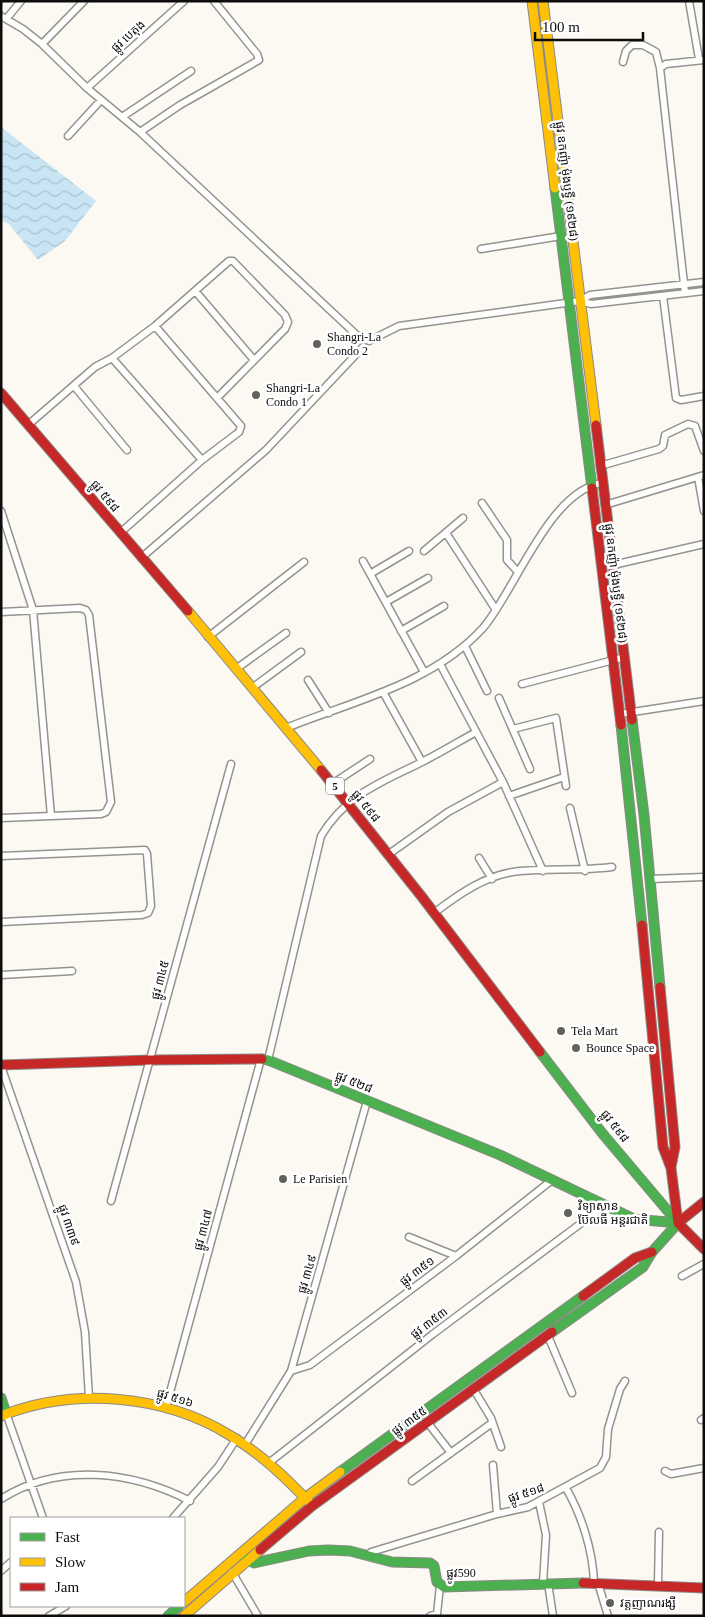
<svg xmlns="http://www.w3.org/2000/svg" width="705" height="1617" font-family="'Times New Roman','Noto Sans Khmer',serif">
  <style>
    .water { fill: url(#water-waves) }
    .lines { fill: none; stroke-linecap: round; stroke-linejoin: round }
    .street-casing { stroke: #949390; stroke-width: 9 }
    .fast-casing { stroke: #8b8a87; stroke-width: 11 }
    .slow-casing { stroke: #8b8a87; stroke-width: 11 }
    .jam-casing { stroke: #8b8a87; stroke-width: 11 }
    .street { stroke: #fefefd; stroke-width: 6 }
    .fast { stroke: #4caf50; stroke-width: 9 }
    .slow { stroke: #ffc107; stroke-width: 9 }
    .jam { stroke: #c62828; stroke-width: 9 }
    .poi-dot { fill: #60605d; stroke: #fff; stroke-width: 2 }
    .labels { text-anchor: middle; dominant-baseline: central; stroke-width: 5; stroke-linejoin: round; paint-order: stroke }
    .shield { fill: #fff; stroke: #565656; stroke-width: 1 }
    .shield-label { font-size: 11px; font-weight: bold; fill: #0d0d0d }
    .street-label { font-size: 12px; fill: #0d0d0d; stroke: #fff }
    .poi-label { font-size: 12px; fill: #0d0d0d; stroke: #fff; text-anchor: start }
  </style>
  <defs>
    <pattern id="water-waves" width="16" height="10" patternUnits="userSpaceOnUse" patternTransform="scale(1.25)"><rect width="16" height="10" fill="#c9e5f4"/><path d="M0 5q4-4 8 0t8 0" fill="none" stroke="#abc3d0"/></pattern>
  </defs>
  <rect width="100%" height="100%" fill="#fbf9f2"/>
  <path class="water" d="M 1,127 L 96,201 L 65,241 L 38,260 L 9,224 L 1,220 Z"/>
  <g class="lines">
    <g class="street-casing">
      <path id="street" d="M 689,1 L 699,59
        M 1,16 L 23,29 L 42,44 L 87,88 L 140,132 L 362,340
        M 7,18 L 21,1
        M 42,44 L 84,1
        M 623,62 L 626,51 L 632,45 L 643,45 L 656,52 L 660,68 L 685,293
        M 660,68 L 666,64 L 704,60
        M 87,88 L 184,1
        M 122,117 L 191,71
        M 140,132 L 180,105 L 259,60 L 257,54 L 214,1
        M 68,136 L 101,100
        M 481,249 L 561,236
        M 196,292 L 254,360
        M 663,296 L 676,398 L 681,400 L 704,396
        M 580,301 L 591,304 L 704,291
        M 369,341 L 399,326 L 580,301 L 590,295 L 704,282
        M 112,358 L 202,460
        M 74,386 L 127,450
        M 28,425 L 95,367 L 112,358 L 155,326 L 229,261 L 233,261 L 285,315 L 288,322 L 285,329 L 217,398
        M 600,466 L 659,449 L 663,446 L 665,435 L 688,424 L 695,426 L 704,451
        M 698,477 L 704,511
        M 482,503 L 507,540 L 507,560 L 518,572
        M 605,505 L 704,475
        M 1,511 L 33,610 L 51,816
        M 120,533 L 202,460 L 239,432 L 241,426 L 155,326
        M 446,533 L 496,610
        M 424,551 L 463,518
        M 141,558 L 266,450 L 363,347
        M 363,561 L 424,672
        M 613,565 L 704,544
        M 370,574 L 409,551
        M 386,602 L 428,578
        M 1,612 L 80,608 L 86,610 L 89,615 L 111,802 L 106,812 L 101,814 L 1,818
        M 401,631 L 444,606
        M 208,637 L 304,562
        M 465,646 L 487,691
        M 440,664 L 503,782 L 543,871
        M 236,669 L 286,633
        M 308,680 L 329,713
        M 522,684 L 625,657
        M 252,688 L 301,652
        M 383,692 L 422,762
        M 499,698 L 530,769
        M 620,714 L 704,701
        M 286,728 C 353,701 432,684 483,628 C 515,591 550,489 603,483
        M 513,729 L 556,718 L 566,786
        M 332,784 L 370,759
        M 509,796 L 564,777
        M 570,808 L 585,871
        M 389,854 L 448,812 L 503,782
        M 1,856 L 145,850 L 147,854 L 151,906 L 148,913 L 142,915 L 1,922
        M 479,858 L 492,879
        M 650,879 L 704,877
        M 434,913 C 459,894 487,874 520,871 C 551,868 581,871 612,867
        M 1,975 L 72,971
        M 268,1060 L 321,836 C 345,795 382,782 422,762 C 440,753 458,742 476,732
        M 1,1066 L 76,1282 L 85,1332 L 89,1398
        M 111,1201 L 231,764
        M 409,1237 L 456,1256
        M 682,1276 L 704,1264
        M 548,1336 L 572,1393
        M 291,1371 L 310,1365 L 456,1256 L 552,1180
        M 474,1390 L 491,1418 L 501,1447
        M 166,1407 L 261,1059
        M 6,1413 L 43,1518
        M 701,1420 L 704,1418
        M 428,1423 L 451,1453
        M 246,1443 L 291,1371 L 367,1101
        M 270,1462 L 433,1334 L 604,1206
        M 493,1465 L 497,1514
        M 665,1471 L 671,1474 L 704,1468
        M 412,1481 L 492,1423
        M 566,1488 C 582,1516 593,1551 594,1583
        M 1,1499 C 59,1462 132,1471 190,1501
        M 539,1502 L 546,1535 L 543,1583
        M 173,1518 L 218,1467 L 237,1438
        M 368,1556 L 371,1552 L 497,1514 L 528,1507 L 600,1468 L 606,1457 L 608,1429 L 620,1389 L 625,1381
        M 1,1571 L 11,1562
        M 232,1572 L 258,1616
        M 548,1583 L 553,1616
        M 598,1583 L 608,1616
        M 658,1584 L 659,1532
        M 49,1616 L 66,1606
        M 430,1616 L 437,1614 L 440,1586"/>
    </g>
    <g class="fast-casing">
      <path id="fast" d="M 555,188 L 592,488
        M 632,720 L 644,815 L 660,987
        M 621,725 L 642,925
        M 540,1052 L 602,1133 L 678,1223 L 652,1252 L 643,1267 L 552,1332
        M 262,1059 L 268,1060 L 500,1155 L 634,1219 L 678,1223
        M 1,1398 L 6,1413
        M 340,1472 L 583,1296
        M 245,1558 L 254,1563 L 309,1551 L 328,1550 L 350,1551 L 392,1562 L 430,1563 L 434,1566 L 437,1582 L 444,1587 L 583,1583
        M 168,1616 L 179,1606"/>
    </g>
    <g class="slow-casing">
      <path id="slow" d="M 532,1 L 555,188
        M 543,1 L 596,425
        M 188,611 L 321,770
        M 1,1416 C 74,1387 164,1394 231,1436 C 261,1454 285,1477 309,1502
        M 184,1602 L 305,1498 L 340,1472
        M 184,1616 L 260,1550"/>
    </g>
    <g class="jam-casing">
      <path id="jam" d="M 1,393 L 188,611
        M 596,425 L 632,720
        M 592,488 L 621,725
        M 321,770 L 422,897 L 540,1052
        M 642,925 L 663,1147 L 671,1168 L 678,1223
        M 660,987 L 675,1147 L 671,1167
        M 1,1065 L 150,1060 L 262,1059
        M 678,1223 L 704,1249
        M 678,1223 L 704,1202
        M 583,1296 L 635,1258 L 652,1252
        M 260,1550 L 312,1506 L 552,1332
        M 583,1583 L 704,1588"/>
    </g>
    <use href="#street" class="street"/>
    <use href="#fast" class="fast"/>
    <use href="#slow" class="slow"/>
    <use href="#jam" class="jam"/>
  </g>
  <g class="poi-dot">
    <circle cx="317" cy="344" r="5"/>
    <circle cx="256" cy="395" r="5"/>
    <circle cx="561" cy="1031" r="5"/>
    <circle cx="576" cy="1048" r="5"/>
    <circle cx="283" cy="1179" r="5"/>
    <circle cx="568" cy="1213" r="5"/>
    <circle cx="610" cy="1603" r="5"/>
  </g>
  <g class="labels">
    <rect class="shield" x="326" y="777.5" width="18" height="17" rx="4"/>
    <g class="shield-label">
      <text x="335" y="786">5</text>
    </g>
    <g class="street-label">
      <text transform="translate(128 36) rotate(-42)">ផ្លូវ បេតុង</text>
      <text transform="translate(567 181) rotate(83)">ផ្លូវ ឧកញ៉ា ម៉ុងឫទ្ធី (១៩២៨)</text>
      <text transform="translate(105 496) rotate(50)">ផ្លូវ ៥៩៨</text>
      <text transform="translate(616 583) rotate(83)">ផ្លូវ ឧកញ៉ា ម៉ុងឫទ្ធី (១៩២៨)</text>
      <text transform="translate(366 806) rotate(51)">ផ្លូវ ៥៩៨</text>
      <text transform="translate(160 980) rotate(-75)">ផ្លូវ ៣៤៥</text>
      <text transform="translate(354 1082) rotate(22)">ផ្លូវ ៥២៨</text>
      <text transform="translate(615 1126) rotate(52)">ផ្លូវ ៥៩៨</text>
      <text transform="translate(69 1225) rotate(71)">ផ្លូវ ៣៣៩</text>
      <text transform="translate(203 1230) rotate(-75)">ផ្លូវ ៣៤៧</text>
      <text transform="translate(417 1271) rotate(-37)">ផ្លូវ ៣៥១</text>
      <text transform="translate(307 1274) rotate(-74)">ផ្លូវ ៣៤៩</text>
      <text transform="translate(429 1323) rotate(-37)">ផ្លូវ ៣៥៣</text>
      <text transform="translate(175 1398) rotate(17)">ផ្លូវ ៥១៦</text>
      <text transform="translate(409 1421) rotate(-36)">ផ្លូវ ៣៥៥</text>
      <text transform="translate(526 1493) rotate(-19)">ផ្លូវ ៥១៨</text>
      <text x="461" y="1573">ផ្លូវ590</text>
    </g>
    <g class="poi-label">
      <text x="327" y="337">Shangri-La<tspan x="327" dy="14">Condo 2</tspan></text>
      <text x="266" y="388">Shangri-La<tspan x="266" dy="14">Condo 1</tspan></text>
      <text x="571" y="1031">Tela Mart</text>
      <text x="586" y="1048">Bounce Space</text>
      <text x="293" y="1179">Le Parisien</text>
      <text x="578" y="1206">វិទ្យាស្ថាន<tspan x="578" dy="14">ប៊ែលធី អន្ដរជាតិ</tspan></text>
      <text x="620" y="1603">វត្តញាណរង្សី</text>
    </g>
  </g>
  <rect width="705" height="1617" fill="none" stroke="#0d0d0d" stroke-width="5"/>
  <rect x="10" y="1517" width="175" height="90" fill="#ffffff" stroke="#9e9e9e"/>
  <rect x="20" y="1533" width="25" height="8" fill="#4caf50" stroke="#9e9e9e"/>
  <text x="55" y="1542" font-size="15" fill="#0d0d0d">Fast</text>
  <rect x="20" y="1558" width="25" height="8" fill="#ffc107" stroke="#9e9e9e"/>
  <text x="55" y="1567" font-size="15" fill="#0d0d0d">Slow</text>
  <rect x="20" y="1583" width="25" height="8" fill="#c62828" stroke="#9e9e9e"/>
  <text x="55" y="1592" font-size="15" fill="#0d0d0d">Jam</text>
  <path d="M535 32v8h108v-8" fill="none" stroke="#0d0d0d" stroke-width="2.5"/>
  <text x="542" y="32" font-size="15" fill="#0d0d0d" stroke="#ffffff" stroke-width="4" paint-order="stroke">100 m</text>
</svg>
